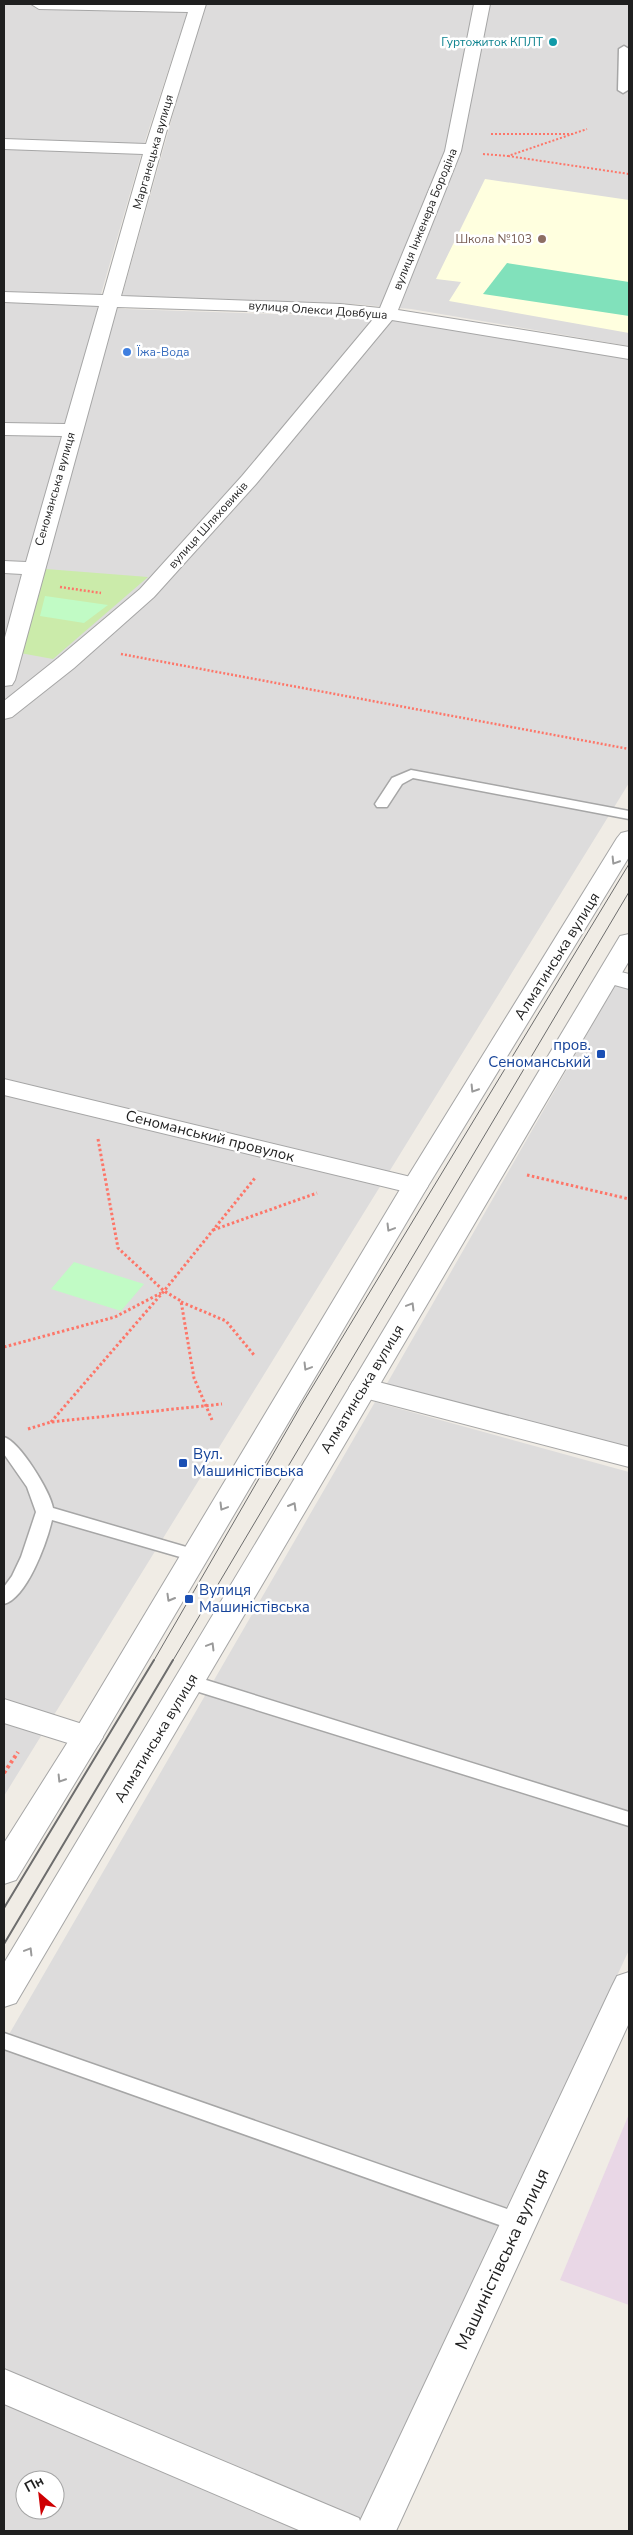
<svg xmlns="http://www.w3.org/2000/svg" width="633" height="2535" font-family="'Nunito Sans',sans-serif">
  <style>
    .residential { fill: #dddcdc; fill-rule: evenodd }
    .industrial { fill: #e9d7e6 }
    .education { fill: #ffffdf }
    .grass { fill: #cbebaa }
    .park { fill: #c1fbc5 }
    .pitch { fill: #81e1bb }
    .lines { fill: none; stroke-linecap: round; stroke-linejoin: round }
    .service-casing { stroke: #a6a6a6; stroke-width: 3 }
    .minor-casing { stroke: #a6a6a6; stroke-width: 2 }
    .tertiary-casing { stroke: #a6a6a6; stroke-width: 2 }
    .path-far3 { stroke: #fd7669; stroke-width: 2; stroke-dasharray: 2 2; stroke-linecap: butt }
    .path-far2 { stroke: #fd7669; stroke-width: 2.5; stroke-dasharray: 2 2; stroke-linecap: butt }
    .path-far1 { stroke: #fd7669; stroke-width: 3; stroke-dasharray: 2.5 2.5; stroke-linecap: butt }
    .path { stroke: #fd7669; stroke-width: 4; stroke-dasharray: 3 3; stroke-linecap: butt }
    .service { fill: #fff; fill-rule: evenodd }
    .minor { fill: #fff; fill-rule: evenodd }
    .tertiary { fill: #fff; fill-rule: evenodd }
    .tram-far1 { stroke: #6d6d6d; stroke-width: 1 }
    .tram { stroke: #6d6d6d; stroke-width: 2 }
    .oneway { stroke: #9a9a9a }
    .culture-dot { fill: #0f9aa8; stroke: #fff; stroke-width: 2 }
    .education-dot { fill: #8d6e63; stroke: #fff; stroke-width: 2 }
    .shop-dot { fill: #3f7fe0; stroke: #fff; stroke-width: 2 }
    .transit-dot { fill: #1a4fb4; stroke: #fff; stroke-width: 2 }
    .labels { text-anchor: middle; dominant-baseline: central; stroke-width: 5; stroke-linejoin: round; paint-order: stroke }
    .far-culture-label { font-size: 12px; fill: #0d838f; stroke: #fff; text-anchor: end }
    .far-street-label { font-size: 12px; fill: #1f1f1f; stroke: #fff }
    .far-education-label { font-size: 12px; fill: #785e54; stroke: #fff; text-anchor: end }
    .far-shop-label { font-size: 12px; fill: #366cbe; stroke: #fff; text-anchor: start }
    .street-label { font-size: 15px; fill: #1f1f1f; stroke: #fff }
    .transit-label { font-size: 15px; fill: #164399; stroke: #fff; text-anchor: start }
    .near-street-label { font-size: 18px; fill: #1f1f1f; stroke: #fff }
  </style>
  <rect width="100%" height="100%" fill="#f0ece5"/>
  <path class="residential" d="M 4,4 L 190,4 L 146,138 L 97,308 L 363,317 L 405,321 L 629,358 L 629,783 L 4,1796 Z
    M 204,4 L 629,4 L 629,346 L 411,309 L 354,304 L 122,296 Z
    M 617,982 L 629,986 L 629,1447 L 385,1387 Z
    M 375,1402 L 629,1472 L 629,1950 L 358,2531 L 4,2531 L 4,2043 ZM 25,2480 L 55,2480 L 55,2510 L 25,2510 Z"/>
  <path class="industrial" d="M 629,2114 L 629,2305 L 560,2280 Z"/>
  <path class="education" d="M 485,179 L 629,200 L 629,333 L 449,301 L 461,282 L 436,279 Z"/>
  <path class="grass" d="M 46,569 L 148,577 L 53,659 L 20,653 Z"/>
  <path class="park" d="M 45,596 L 108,605 L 84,623 L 40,616 Z
    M 74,1262 L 144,1284 L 121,1311 L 51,1289 Z"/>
  <path class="pitch" d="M 507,263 L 629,282 L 629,316 L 483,294 Z"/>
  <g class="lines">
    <g class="service-casing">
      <path id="service" d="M 624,46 L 629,49 L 628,90 L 623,93 L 618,90 L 619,49 Z
        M 411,770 L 629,811 L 629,819 L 413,778 L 402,784 L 387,807 L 377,807 L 375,804 L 392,778 Z
        M 4,1437 C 20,1442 50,1491 53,1508 L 200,1551 L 203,1555 L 200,1559 L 194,1561 L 52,1520 C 47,1542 27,1598 4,1604 L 4,1587 L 12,1576 L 21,1557 L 36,1512 L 27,1487 L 4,1454 Z
        M 190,1675 L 629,1812 L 629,1826 L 183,1687 L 181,1682 L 183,1677 Z
        M 4,2033 L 527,2216 L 530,2223 L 527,2230 L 519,2232 L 4,2049 Z"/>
    </g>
    <g class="minor-casing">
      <path id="minor" d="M 31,4 L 206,4 L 166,133 L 121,296 L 340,304 L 380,308 L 445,151 L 474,4 L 490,4 L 461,151 L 398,310 L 629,347 L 629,359 L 392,320 L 256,484 L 154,597 L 74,668 L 12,717 L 4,719 L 4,701 L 58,658 L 140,589 L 242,476 L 374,318 L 340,314 L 117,307 L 15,680 L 12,685 L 4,686 L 4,641 L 22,574 L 4,573 L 4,561 L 26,562 L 62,436 L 4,435 L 4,423 L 65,424 L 99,306 L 4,302 L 4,292 L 103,295 L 143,154 L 4,149 L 4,139 L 146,144 L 188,12 L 39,9 Z
        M 609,969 L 629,974 L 629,989 L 600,981 L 597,976 L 600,971 Z
        M 4,1079 L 415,1178 L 424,1180 L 428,1186 L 424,1192 L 415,1194 L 4,1095 Z
        M 363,1378 L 629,1447 L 629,1467 L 353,1395 L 349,1388 L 353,1381 Z
        M 4,1699 L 98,1729 L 103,1737 L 98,1745 L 87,1749 L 4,1723 Z
        M 629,1972 L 629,2023 L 396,2531 L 301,2531 L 4,2404 L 4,2369 L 359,2518 L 360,2521 L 612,1986 L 617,1976 Z"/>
    </g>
    <g class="tertiary-casing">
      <path id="tertiary" d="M 629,831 L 629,857 L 428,1186 L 98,1745 L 16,1880 L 4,1884 L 4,1843 L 76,1729 L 402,1186 L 617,838 L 621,833 Z
        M 629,934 L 629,961 L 16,2003 L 4,2007 L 4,1963 L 617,941 L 620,936 Z"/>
    </g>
    <path class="path-far3" d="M 491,134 L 573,134
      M 483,154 L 508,156 L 587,129
      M 508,156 L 629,174"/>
    <path class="path-far2" d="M 60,587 L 101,593
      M 121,654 L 629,749"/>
    <path class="path-far1" d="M 98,1139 L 118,1248 L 164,1291 L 181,1301 L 194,1378 L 212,1420
      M 527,1175 L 629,1199
      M 213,1230 L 317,1193
      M 181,1302 L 226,1321 L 254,1355
      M 4,1347 L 115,1317 L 161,1293
      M 51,1422 L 164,1291 L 255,1178
      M 28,1429 L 51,1422 L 222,1404"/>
    <path class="path" d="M 4,1773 L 18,1752"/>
    <use href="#service" class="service"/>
    <use href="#minor" class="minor"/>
    <use href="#tertiary" class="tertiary"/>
    <path class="tram-far1" d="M 153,1662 L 302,1404 L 629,864
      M 172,1662 L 629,892"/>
    <path class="tram" d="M 4,1908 L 154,1660
      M 4,1944 L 173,1660"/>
  </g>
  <defs><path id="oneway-chevron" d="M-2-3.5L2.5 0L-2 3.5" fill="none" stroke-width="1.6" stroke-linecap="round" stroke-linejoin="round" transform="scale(1.25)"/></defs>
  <g class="oneway">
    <use href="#oneway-chevron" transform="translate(615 861) rotate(122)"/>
    <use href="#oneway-chevron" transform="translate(474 1089) rotate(122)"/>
    <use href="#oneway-chevron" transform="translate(390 1228) rotate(121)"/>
    <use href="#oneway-chevron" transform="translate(411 1306) rotate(-59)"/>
    <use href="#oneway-chevron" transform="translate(307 1367) rotate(121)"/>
    <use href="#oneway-chevron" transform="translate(293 1506) rotate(-60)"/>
    <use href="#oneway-chevron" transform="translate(223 1507) rotate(121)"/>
    <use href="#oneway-chevron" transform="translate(170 1598) rotate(120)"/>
    <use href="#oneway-chevron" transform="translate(211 1646) rotate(-59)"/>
    <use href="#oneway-chevron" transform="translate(61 1779) rotate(122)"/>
    <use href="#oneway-chevron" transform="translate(29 1951) rotate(-59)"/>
  </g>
  <circle class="culture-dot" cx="553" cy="42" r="5"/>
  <circle class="education-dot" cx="542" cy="239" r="5"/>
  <circle class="shop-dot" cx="127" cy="352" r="5"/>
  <g class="transit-dot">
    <rect x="596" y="1049" width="10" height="10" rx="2.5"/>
    <rect x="178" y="1458" width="10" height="10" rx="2.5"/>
    <rect x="184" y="1594" width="10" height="10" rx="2.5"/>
  </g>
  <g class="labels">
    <g class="far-culture-label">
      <text x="543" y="42">Гуртожиток КПЛТ</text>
    </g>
    <g class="far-street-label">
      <text transform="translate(153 152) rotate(-74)">Марганецька вулиця</text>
      <text transform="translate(425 219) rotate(-68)">вулиця Інженера Бородіна</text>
      <text transform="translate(318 310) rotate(4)">вулиця Олекси Довбуша</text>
      <text transform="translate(55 489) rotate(-74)">Сеноманська вулиця</text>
      <text transform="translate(208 525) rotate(-48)">вулиця Шляховиків</text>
    </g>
    <g class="far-education-label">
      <text x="532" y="239">Школа №103</text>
    </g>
    <g class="far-shop-label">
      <text x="137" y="352">Їжа-Вода</text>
    </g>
    <g class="street-label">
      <text transform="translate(557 956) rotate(-58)">Алматинська вулиця</text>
      <text transform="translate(210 1136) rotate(14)">Сеноманський провулок</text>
      <text transform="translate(362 1389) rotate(-59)">Алматинська вулиця</text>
      <text transform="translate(156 1738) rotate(-59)">Алматинська вулиця</text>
    </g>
    <g class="transit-label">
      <text x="591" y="1045" text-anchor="end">пров.<tspan x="591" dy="17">Сеноманський</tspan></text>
      <text x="193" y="1454">Вул.<tspan x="193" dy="17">Машиністівська</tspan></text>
      <text x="199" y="1590">Вулиця<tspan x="199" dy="17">Машиністівська</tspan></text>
    </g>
    <g class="near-street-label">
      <text transform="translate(502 2259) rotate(-65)">Машиністівська вулиця</text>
    </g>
  </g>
  <rect width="633" height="2535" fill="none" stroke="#1f1f1f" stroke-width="10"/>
  <g transform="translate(40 2495) rotate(332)"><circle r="24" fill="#ffffff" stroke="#a5a5a5"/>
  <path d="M0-4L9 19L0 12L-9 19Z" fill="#ce0002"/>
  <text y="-8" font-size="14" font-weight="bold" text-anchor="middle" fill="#1f1f1f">Пн</text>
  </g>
</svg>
